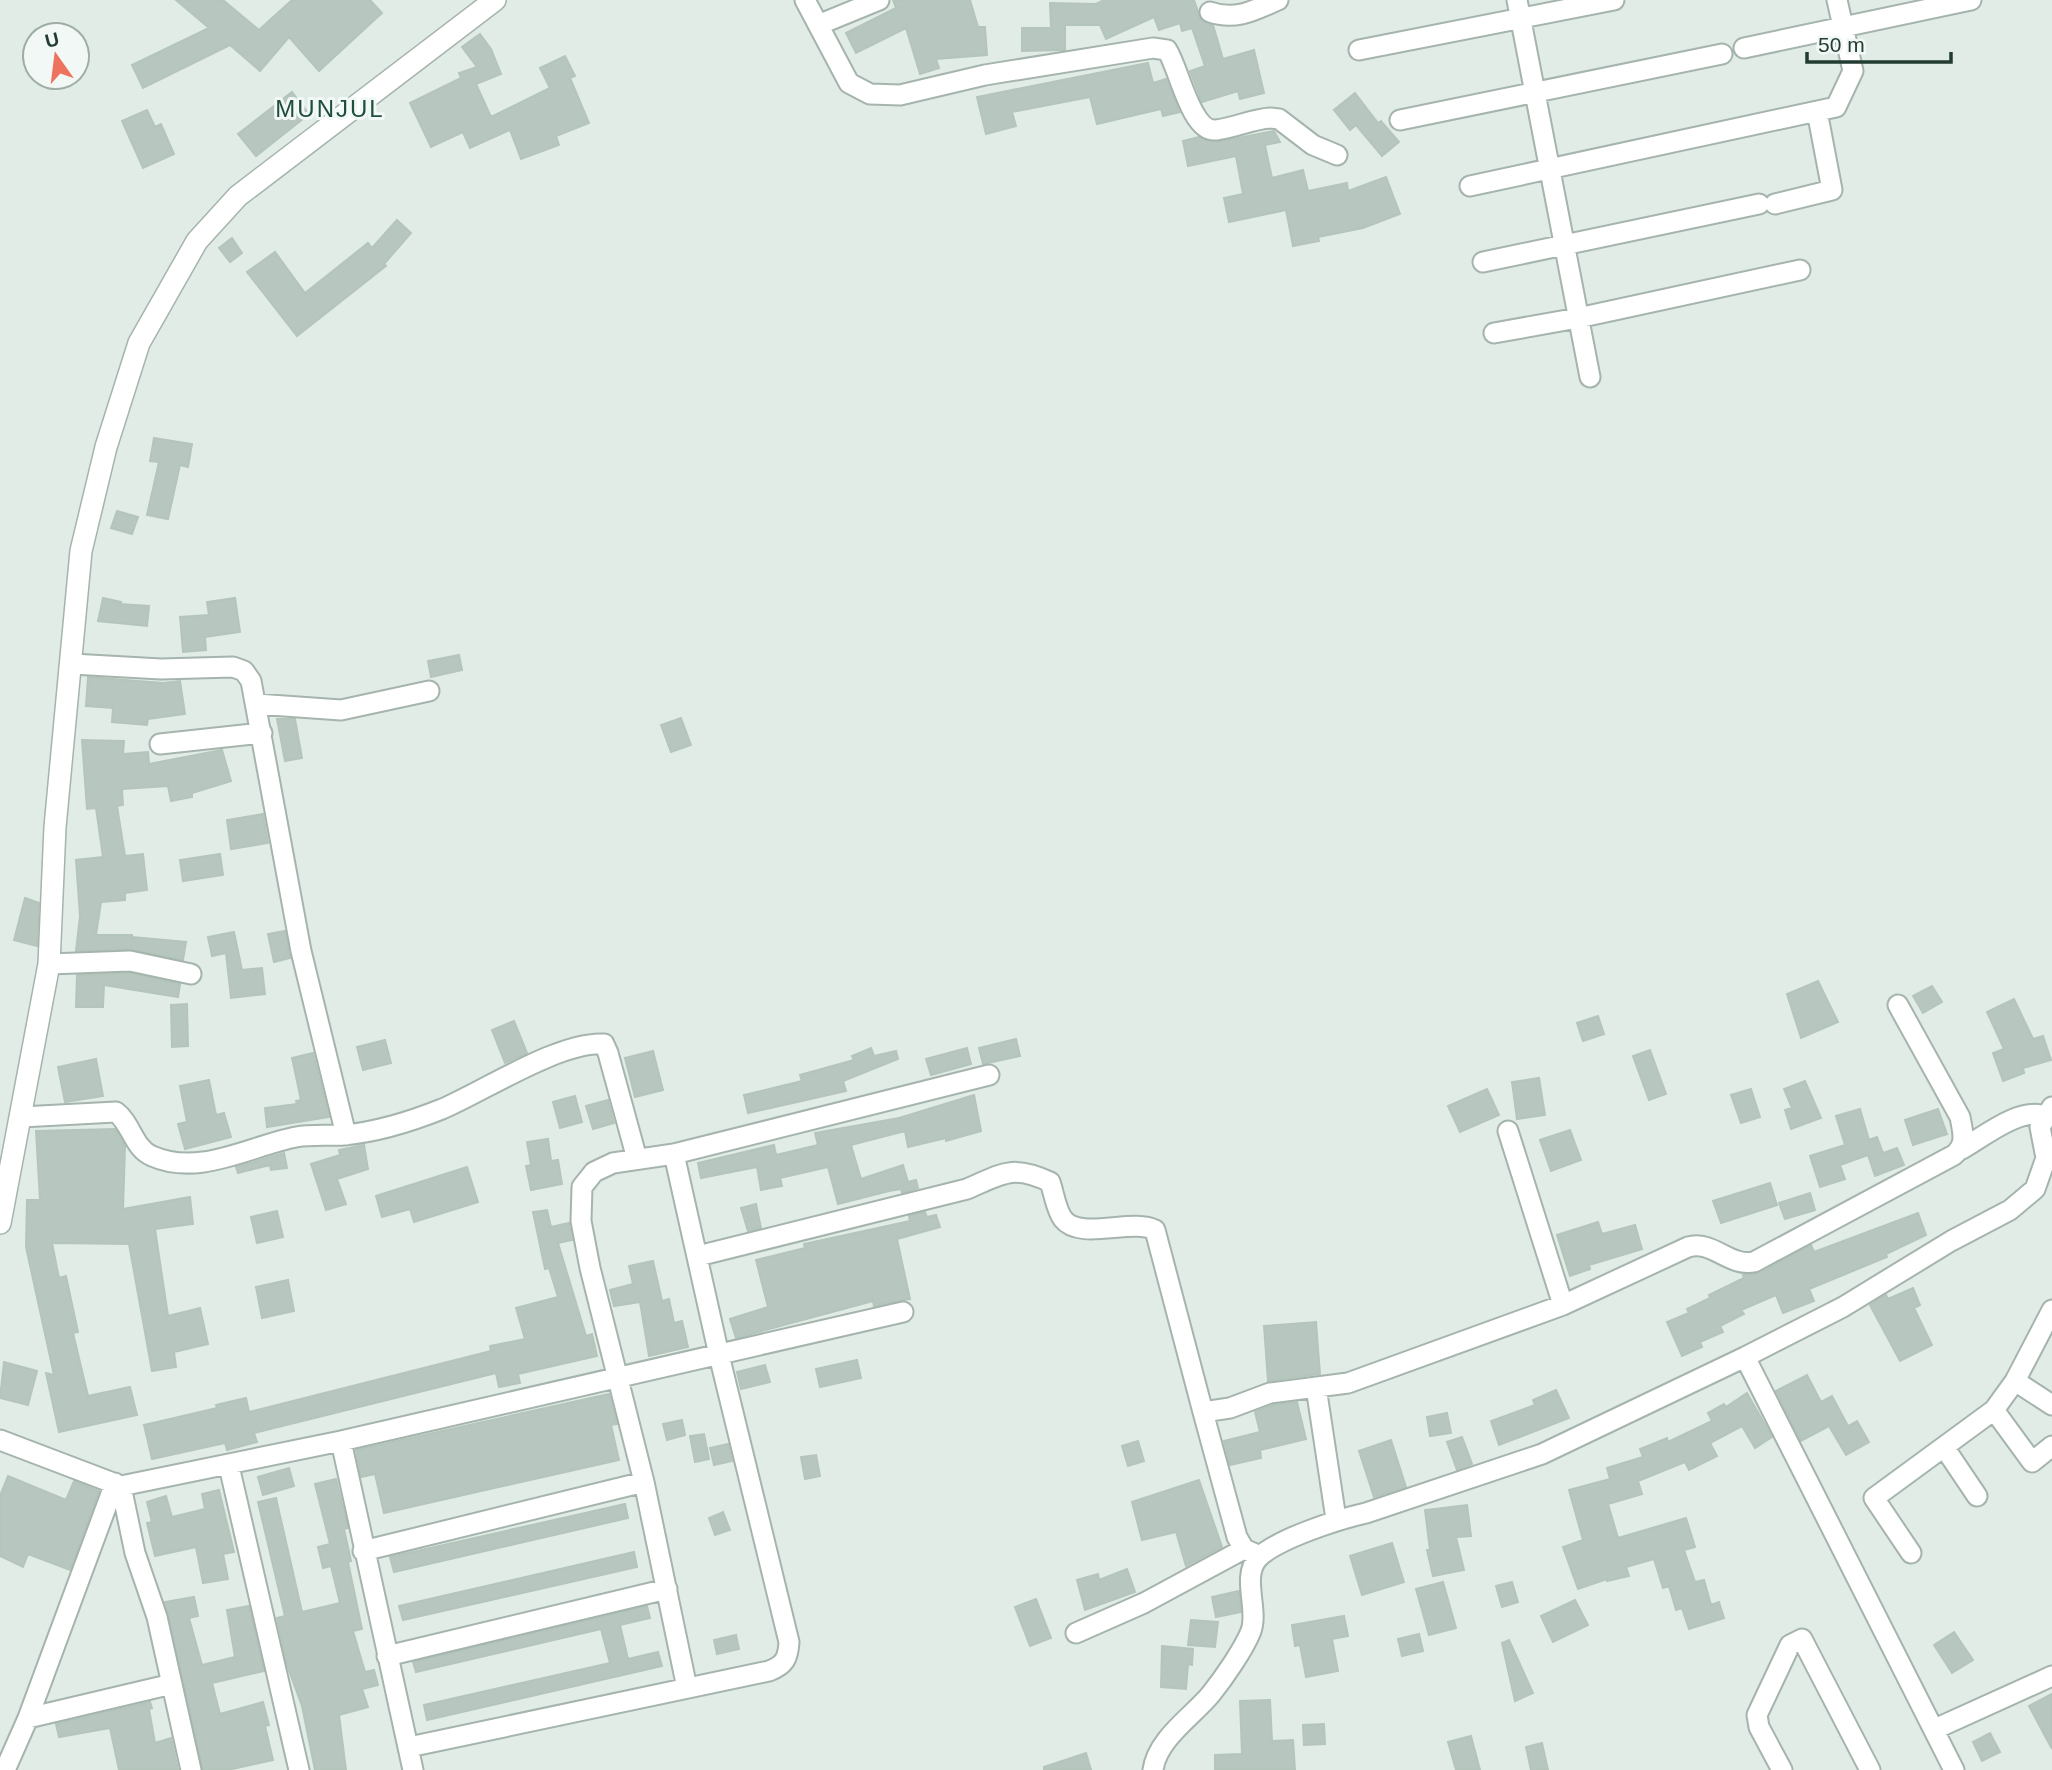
<svg xmlns="http://www.w3.org/2000/svg" width="2052" height="1770" font-family="Helvetica,sans-serif">
  <style>
    .building { fill: #b7c6bf; stroke: #b4c5bc; stroke-width: 2 }
    .lines { fill: none; stroke-linecap: round; stroke-linejoin: round }
    .minor-casing { stroke: #a5b4ad; stroke-width: 23 }
    .tertiary-casing { stroke: #a5b4ad; stroke-width: 24 }
    .minor { stroke: #fff; stroke-width: 19 }
    .tertiary { stroke: #fff; stroke-width: 21 }
    .labels { text-anchor: middle; dominant-baseline: central; stroke-width: 6; stroke-linejoin: round; paint-order: stroke }
    .quarter-label { font-size: 24px; letter-spacing: 2px; fill: #1f4d3e; stroke: #f2f8f5 }
  </style>
  <rect width="100%" height="100%" fill="#e2ece6"/>
  <path class="building" d="M 176,0 L 223,0 L 259,30 L 292,0 L 370,0 L 382,13 L 319,71 L 289,37 L 260,71 L 230,45 L 143,88 L 132,65 L 209,28 Z
    M 893,0 L 970,0 L 978,27 L 985,27 L 987,55 L 936,59 L 939,68 L 920,74 L 906,28 L 856,53 L 846,33 L 896,8 Z
    M 1104,0 L 1194,0 L 1201,20 L 1213,25 L 1223,59 L 1254,50 L 1264,93 L 1240,99 L 1238,91 L 1202,102 L 1190,71 L 1205,66 L 1192,28 L 1182,31 L 1180,23 L 1159,30 L 1154,17 L 1106,39 L 1100,25 L 1065,25 L 1065,50 L 1022,51 L 1022,28 L 1051,28 L 1050,3 L 1096,4 Z
    M 480,34 L 491,49 L 501,74 L 476,84 L 491,117 L 550,88 L 540,68 L 565,56 L 575,76 L 570,78 L 589,123 L 556,136 L 559,145 L 521,159 L 510,130 L 470,148 L 463,132 L 431,147 L 410,103 L 461,78 L 459,73 L 477,67 L 462,47 Z
    M 1148,63 L 1153,83 L 1166,79 L 1180,112 L 1163,116 L 1161,109 L 1097,124 L 1090,97 L 1012,112 L 1016,126 L 986,134 L 977,97 Z
    M 292,92 L 309,114 L 256,156 L 238,134 Z
    M 1355,93 L 1378,123 L 1381,121 L 1399,142 L 1382,156 L 1356,125 L 1350,130 L 1334,110 Z
    M 147,110 L 155,127 L 161,124 L 174,154 L 143,168 L 122,121 Z
    M 1274,131 L 1280,142 L 1265,145 L 1272,178 L 1303,170 L 1308,191 L 1347,183 L 1348,191 L 1386,177 L 1400,214 L 1363,228 L 1318,237 L 1319,241 L 1293,246 L 1286,210 L 1229,222 L 1224,198 L 1243,194 L 1236,156 L 1188,166 L 1183,141 L 1199,137 L 1218,142 Z
    M 397,220 L 411,233 L 384,264 L 386,266 L 297,336 L 247,272 L 275,252 L 305,293 L 368,243 L 372,248 Z
    M 232,238 L 242,253 L 230,262 L 219,248 Z
    M 154,438 L 192,444 L 188,467 L 180,465 L 168,519 L 147,515 L 159,462 L 150,461 Z
    M 117,511 L 138,517 L 132,534 L 111,528 Z
    M 103,598 L 121,602 L 120,604 L 149,606 L 147,626 L 98,621 Z
    M 235,598 L 240,632 L 205,637 L 206,650 L 183,652 L 180,617 L 209,615 L 207,602 Z
    M 459,655 L 462,670 L 431,677 L 428,661 Z
    M 88,677 L 163,683 L 180,681 L 185,714 L 148,719 L 147,725 L 112,722 L 113,708 L 86,706 Z
    M 681,718 L 691,745 L 671,752 L 661,725 Z
    M 277,719 L 295,719 L 302,758 L 285,761 Z
    M 82,740 L 124,741 L 123,754 L 148,752 L 149,764 L 222,750 L 231,781 L 192,793 L 192,797 L 171,801 L 168,786 L 122,789 L 123,805 L 117,806 L 125,856 L 143,854 L 147,890 L 125,893 L 125,900 L 101,902 L 96,935 L 132,935 L 132,937 L 186,942 L 183,960 L 130,949 L 76,951 L 80,916 L 76,860 L 103,857 L 96,808 L 87,809 Z
    M 263,814 L 268,843 L 231,849 L 227,820 Z
    M 220,854 L 223,875 L 183,881 L 180,860 Z
    M 25,898 L 39,903 L 37,946 L 14,940 Z
    M 285,931 L 290,958 L 274,962 L 268,934 Z
    M 234,932 L 242,970 L 262,968 L 265,994 L 231,998 L 226,953 L 212,956 L 208,937 Z
    M 129,973 L 180,984 L 178,997 L 104,985 L 103,1007 L 76,1007 L 77,975 Z
    M 1818,981 L 1838,1022 L 1801,1038 L 1787,994 Z
    M 1932,986 L 1942,1002 L 1923,1013 L 1913,996 Z
    M 2014,999 L 2033,1039 L 2043,1036 L 2051,1060 L 2023,1068 L 2024,1073 L 2003,1081 L 1993,1053 L 2004,1049 L 1987,1012 Z
    M 187,1004 L 188,1046 L 172,1047 L 171,1005 Z
    M 1598,1016 L 1604,1034 L 1583,1041 L 1577,1023 Z
    M 514,1021 L 527,1053 L 505,1063 L 492,1030 Z
    M 1016,1039 L 1020,1056 L 983,1064 L 979,1048 Z
    M 385,1040 L 391,1063 L 363,1070 L 357,1047 Z
    M 871,1048 L 874,1056 L 896,1051 L 898,1059 L 843,1081 L 846,1091 L 748,1113 L 744,1095 L 802,1081 L 800,1075 L 854,1060 L 852,1056 Z
    M 967,1048 L 971,1064 L 931,1075 L 926,1059 Z
    M 1650,1050 L 1666,1094 L 1649,1100 L 1633,1056 Z
    M 653,1051 L 663,1090 L 635,1097 L 625,1058 Z
    M 313,1053 L 329,1117 L 267,1127 L 265,1108 L 297,1104 L 296,1101 L 301,1100 L 292,1058 Z
    M 96,1059 L 103,1096 L 65,1102 L 58,1067 Z
    M 1539,1078 L 1545,1115 L 1517,1119 L 1512,1082 Z
    M 209,1080 L 216,1115 L 224,1113 L 231,1137 L 185,1149 L 178,1124 L 187,1122 L 180,1086 Z
    M 1805,1081 L 1821,1118 L 1791,1129 L 1785,1110 L 1792,1108 L 1784,1089 Z
    M 1487,1089 L 1499,1115 L 1460,1132 L 1448,1106 Z
    M 1751,1089 L 1760,1117 L 1741,1123 L 1731,1095 Z
    M 974,1095 L 981,1131 L 946,1141 L 946,1138 L 908,1147 L 905,1131 L 851,1145 L 861,1179 L 903,1165 L 908,1182 L 916,1180 L 918,1188 L 902,1193 L 901,1189 L 889,1191 L 838,1204 L 828,1167 L 780,1178 L 782,1186 L 761,1190 L 757,1167 L 701,1178 L 698,1163 L 774,1145 L 776,1155 L 818,1145 L 815,1133 L 899,1118 Z
    M 575,1096 L 582,1122 L 560,1128 L 553,1102 Z
    M 608,1100 L 614,1123 L 593,1129 L 586,1106 Z
    M 1860,1109 L 1869,1140 L 1877,1137 L 1883,1153 L 1897,1148 L 1904,1165 L 1875,1176 L 1868,1155 L 1840,1165 L 1845,1179 L 1820,1187 L 1810,1156 L 1845,1145 L 1836,1116 Z
    M 1938,1109 L 1947,1134 L 1913,1145 L 1905,1120 Z
    M 115,1129 L 125,1146 L 123,1209 L 190,1197 L 193,1224 L 155,1229 L 168,1316 L 200,1308 L 208,1344 L 174,1352 L 176,1367 L 152,1371 L 129,1244 L 52,1243 L 59,1278 L 66,1276 L 78,1332 L 73,1333 L 88,1396 L 130,1387 L 137,1415 L 59,1432 L 46,1373 L 54,1375 L 26,1247 L 27,1200 L 40,1200 L 36,1131 Z
    M 1570,1130 L 1581,1160 L 1551,1171 L 1540,1140 Z
    M 548,1139 L 551,1161 L 558,1160 L 562,1184 L 531,1190 L 526,1166 L 531,1165 L 527,1142 Z
    M 364,1145 L 368,1169 L 337,1179 L 346,1204 L 326,1210 L 311,1164 L 340,1155 L 339,1150 Z
    M 284,1153 L 287,1168 L 271,1170 L 270,1165 L 238,1173 L 236,1167 Z
    M 467,1167 L 478,1202 L 414,1222 L 410,1209 L 382,1217 L 376,1196 Z
    M 1770,1183 L 1777,1205 L 1721,1223 L 1713,1201 Z
    M 1810,1193 L 1815,1210 L 1785,1219 L 1779,1203 Z
    M 756,1204 L 761,1228 L 748,1231 L 741,1208 Z
    M 547,1210 L 551,1227 L 569,1223 L 572,1240 L 558,1243 L 586,1336 L 592,1334 L 597,1356 L 518,1374 L 520,1383 L 499,1387 L 496,1373 L 254,1433 L 257,1442 L 227,1450 L 225,1443 L 152,1459 L 144,1425 L 217,1408 L 216,1405 L 246,1398 L 249,1412 L 491,1351 L 490,1346 L 525,1339 L 516,1308 L 558,1297 L 549,1268 L 545,1269 L 533,1212 Z
    M 277,1211 L 283,1237 L 257,1243 L 251,1217 Z
    M 925,1212 L 927,1217 L 936,1215 L 940,1227 L 897,1239 L 910,1299 L 874,1306 L 873,1301 L 736,1338 L 730,1319 L 768,1307 L 756,1260 L 805,1248 L 804,1244 L 910,1221 L 909,1216 Z
    M 1918,1213 L 1926,1235 L 1886,1254 L 1887,1257 L 1809,1289 L 1814,1301 L 1783,1313 L 1776,1295 L 1741,1310 L 1744,1314 L 1720,1326 L 1723,1332 L 1700,1342 L 1702,1347 L 1682,1356 L 1667,1322 L 1689,1313 L 1687,1309 L 1710,1298 L 1709,1295 L 1744,1278 L 1743,1275 L 1760,1273 L 1811,1245 L 1814,1252 Z
    M 1598,1222 L 1602,1234 L 1635,1225 L 1642,1249 L 1589,1265 L 1590,1269 L 1570,1276 L 1557,1235 Z
    M 653,1261 L 662,1301 L 669,1299 L 674,1323 L 682,1321 L 688,1347 L 649,1356 L 640,1302 L 614,1306 L 610,1290 L 633,1284 L 629,1266 Z
    M 288,1280 L 294,1311 L 262,1318 L 256,1287 Z
    M 1913,1288 L 1920,1305 L 1914,1308 L 1932,1345 L 1900,1361 L 1870,1305 L 1886,1295 L 1888,1299 Z
    M 1316,1322 L 1320,1374 L 1268,1381 L 1264,1326 Z
    M 857,1360 L 861,1378 L 820,1387 L 816,1369 Z
    M 4,1362 L 37,1371 L 28,1405 L 0,1398 Z
    M 765,1365 L 770,1382 L 741,1389 L 737,1372 Z
    M 1807,1375 L 1821,1402 L 1832,1396 L 1848,1426 L 1857,1421 L 1869,1442 L 1846,1455 L 1829,1426 L 1801,1441 L 1776,1391 Z
    M 1556,1390 L 1569,1418 L 1499,1445 L 1491,1421 L 1535,1405 L 1533,1400 Z
    M 1747,1393 L 1772,1437 L 1755,1448 L 1742,1426 L 1710,1443 L 1717,1456 L 1689,1470 L 1685,1462 L 1638,1481 L 1642,1494 L 1608,1504 L 1618,1538 L 1686,1518 L 1695,1547 L 1684,1550 L 1695,1582 L 1704,1580 L 1711,1605 L 1719,1602 L 1724,1618 L 1689,1629 L 1682,1608 L 1676,1610 L 1669,1586 L 1663,1588 L 1654,1559 L 1626,1567 L 1629,1576 L 1607,1581 L 1607,1579 L 1578,1589 L 1563,1547 L 1583,1540 L 1569,1490 L 1610,1479 L 1607,1468 L 1643,1457 L 1640,1449 L 1667,1438 L 1668,1442 L 1712,1421 L 1708,1413 L 1724,1404 L 1726,1407 Z
    M 609,1394 L 617,1424 L 611,1425 L 619,1460 L 384,1513 L 375,1474 L 361,1477 L 356,1450 Z
    M 1297,1402 L 1306,1439 L 1260,1450 L 1261,1458 L 1230,1465 L 1224,1441 L 1260,1432 L 1255,1412 L 1273,1405 Z
    M 1447,1413 L 1451,1433 L 1430,1436 L 1427,1417 Z
    M 682,1420 L 685,1435 L 667,1440 L 663,1424 Z
    M 704,1434 L 709,1459 L 695,1462 L 690,1436 Z
    M 1462,1437 L 1472,1464 L 1457,1470 L 1447,1442 Z
    M 1391,1440 L 1406,1487 L 1374,1497 L 1359,1451 Z
    M 1138,1441 L 1144,1461 L 1128,1466 L 1122,1446 Z
    M 728,1444 L 732,1461 L 714,1465 L 710,1448 Z
    M 816,1455 L 820,1476 L 805,1479 L 801,1457 Z
    M 289,1468 L 294,1486 L 263,1495 L 258,1477 Z
    M 8,1476 L 66,1500 L 74,1481 L 99,1491 L 70,1570 L 28,1554 L 23,1567 L 0,1556 L 0,1496 Z
    M 336,1479 L 348,1528 L 344,1529 L 351,1561 L 348,1562 L 362,1629 L 353,1631 L 365,1672 L 374,1670 L 378,1685 L 362,1689 L 368,1707 L 339,1715 L 346,1770 L 315,1770 L 302,1706 L 287,1665 L 277,1618 L 285,1616 L 258,1502 L 276,1498 L 302,1612 L 340,1603 L 331,1566 L 323,1568 L 318,1547 L 330,1544 L 315,1484 Z
    M 1199,1480 L 1222,1547 L 1186,1566 L 1176,1532 L 1142,1540 L 1132,1502 Z
    M 219,1490 L 234,1552 L 223,1554 L 228,1579 L 203,1583 L 196,1547 L 155,1556 L 147,1523 L 152,1522 L 147,1502 L 166,1496 L 172,1517 L 205,1509 L 202,1494 Z
    M 625,1504 L 628,1518 L 394,1572 L 390,1557 Z
    M 1467,1505 L 1471,1536 L 1456,1537 L 1464,1570 L 1433,1576 L 1427,1550 L 1430,1550 L 1425,1510 Z
    M 723,1512 L 730,1530 L 715,1535 L 709,1518 Z
    M 1392,1543 L 1404,1582 L 1362,1595 L 1350,1556 Z
    M 634,1552 L 637,1567 L 403,1620 L 399,1606 Z
    M 1127,1569 L 1135,1592 L 1085,1610 L 1077,1580 L 1098,1574 L 1099,1580 Z
    M 1443,1582 L 1456,1628 L 1429,1635 L 1416,1589 Z
    M 1512,1582 L 1518,1602 L 1502,1607 L 1496,1586 Z
    M 1239,1591 L 1241,1612 L 1216,1617 L 1212,1597 Z
    M 194,1597 L 198,1616 L 189,1618 L 202,1665 L 235,1657 L 227,1610 L 249,1606 L 264,1671 L 212,1683 L 220,1714 L 263,1702 L 269,1725 L 265,1726 L 273,1760 L 228,1770 L 203,1770 L 165,1602 Z
    M 1036,1599 L 1051,1638 L 1030,1646 L 1015,1607 Z
    M 1575,1600 L 1588,1625 L 1553,1642 L 1541,1616 Z
    M 647,1606 L 650,1618 L 620,1625 L 628,1659 L 658,1652 L 662,1666 L 427,1720 L 424,1705 L 610,1663 L 601,1629 L 416,1672 L 413,1662 Z
    M 1344,1616 L 1348,1636 L 1332,1639 L 1338,1671 L 1306,1677 L 1300,1645 L 1295,1646 L 1292,1625 Z
    M 1191,1620 L 1218,1622 L 1215,1647 L 1188,1645 Z
    M 1954,1632 L 1973,1660 L 1952,1673 L 1934,1645 Z
    M 1419,1634 L 1423,1651 L 1402,1656 L 1398,1639 Z
    M 736,1635 L 739,1649 L 717,1654 L 714,1640 Z
    M 1509,1640 L 1533,1693 L 1515,1701 L 1502,1643 Z
    M 1162,1646 L 1193,1649 L 1192,1665 L 1188,1664 L 1186,1689 L 1161,1687 Z
    M 2052,1694 L 2052,1749 L 2029,1706 Z
    M 1270,1700 L 1272,1741 L 1293,1740 L 1295,1770 L 1215,1770 L 1215,1755 L 1242,1754 L 1240,1701 Z
    M 150,1702 L 152,1708 L 149,1709 L 155,1743 L 171,1738 L 178,1770 L 119,1770 L 110,1728 L 59,1737 L 56,1724 Z
    M 1324,1724 L 1325,1744 L 1304,1745 L 1303,1725 Z
    M 1990,1733 L 2000,1752 L 1982,1761 L 1973,1742 Z
    M 1471,1736 L 1480,1770 L 1456,1770 L 1448,1742 Z
    M 1542,1743 L 1548,1770 L 1531,1770 L 1526,1747 Z
    M 1086,1753 L 1091,1770 L 1044,1770 L 1044,1767 Z"/>
  <g class="lines">
    <g class="minor-casing">
      <path id="minor" d="M 805,0 L 849,83 L 870,94 L 900,95 L 985,75 L 1153,48 L 1167,50 C 1179,68 1191,133 1216,130 C 1235,128 1252,119 1270,118 L 1279,119 L 1313,145 L 1337,155
        M 1517,0 L 1590,377
        M 1210,12 C 1236,21 1255,10 1278,0
        M 818,25 L 879,0
        M 1744,48 L 1971,0
        M 1359,50 L 1614,0
        M 1400,120 L 1722,54
        M 1470,186 L 1836,107 L 1853,71 L 1837,0
        M 1775,204 L 1832,190 L 1817,111
        M 1483,262 L 1759,204
        M 1494,333 L 1578,318 L 1800,270
        M 72,664 L 161,669 L 233,667 L 244,671 L 251,681 L 301,951 L 346,1135
        M 256,704 L 341,710 L 429,691
        M 160,744 L 262,733
        M 49,964 L 130,961 L 191,974
        M 21,1117 L 116,1112 C 131,1123 134,1149 152,1156 C 199,1177 250,1146 296,1137 C 312,1134 329,1136 344,1135 C 377,1132 412,1121 442,1109 C 484,1091 560,1041 604,1044 L 608,1053 L 637,1159
        M 1508,1131 L 1563,1305
        M 1962,1149 C 1983,1137 2020,1107 2044,1116
        M 698,1256 L 967,1189 C 1002,1174 1012,1164 1050,1182 C 1054,1193 1056,1210 1063,1219 C 1080,1241 1132,1218 1155,1230 L 1203,1412
        M 1745,1357 L 1954,1770
        M 2015,1381 L 2052,1405
        M 1316,1387 L 1336,1519
        M 1994,1410 L 2032,1462 L 2052,1446
        M 0,1440 L 121,1486 L 341,1441 L 903,1312
        M 341,1441 L 413,1770
        M 1944,1447 L 1977,1496
        M 229,1466 L 299,1770
        M 121,1486 L 135,1553 L 157,1617 L 191,1770
        M 363,1551 L 644,1482
        M 1911,1553 L 1874,1498 L 1994,1410 L 2015,1381 L 2052,1310
        M 1260,1556 L 1244,1549 L 1237,1537 L 1203,1412 L 1230,1408 L 1270,1393 L 1348,1383 L 1563,1305 L 1688,1247 C 1713,1240 1729,1267 1754,1262 L 1954,1155 C 1967,1144 1963,1133 1960,1117 L 1898,1005
        M 1076,1633 L 1144,1603 L 1244,1549
        M 387,1656 L 667,1589
        M 687,1688 L 644,1482 L 590,1268 L 581,1221 L 582,1187 L 594,1172 L 613,1163 L 674,1154 L 989,1075
        M 28,1718 L 172,1684
        M 1935,1729 L 2052,1676
        M 409,1747 L 769,1671 C 785,1665 788,1658 789,1642 L 719,1355 L 674,1154
        M 5,1770 L 28,1718 L 115,1483
        M 1153,1770 C 1157,1739 1192,1717 1211,1694 C 1223,1679 1244,1649 1251,1631 C 1259,1609 1241,1577 1258,1558 C 1277,1539 1339,1519 1366,1513 L 1542,1454 L 1745,1357 L 1843,1307 L 1951,1241 L 2010,1210 L 2035,1189 L 2046,1158 L 2040,1127 L 2052,1107
        M 1782,1770 L 1759,1727 L 1757,1715 L 1790,1645 L 1802,1639 L 1870,1770"/>
    </g>
    <g class="tertiary-casing">
      <path id="tertiary" d="M 0,1223 L 49,964 L 55,827 L 81,551 L 106,447 L 139,343 L 197,241 L 238,196 L 495,0"/>
    </g>
    <use href="#minor" class="minor"/>
    <use href="#tertiary" class="tertiary"/>
  </g>
  <g class="labels">
    <g class="quarter-label">
      <text x="330" y="108">MUNJUL</text>
    </g>
  </g>
  <g transform="translate(56 56) rotate(346)"><circle r="33" fill="#f2f8f5" stroke="#9fada7" stroke-width="2"/>
  <path d="M0-5L12 26L0 18L-12 26Z" fill="#ed735e"/>
  <text y="-10" font-size="19" font-weight="bold" text-anchor="middle" fill="#223c33">U</text>
  </g>
  <path d="M1807 52v10h144v-10" fill="none" stroke="#223c33" stroke-width="3.5"/>
  <text x="1818" y="52" font-size="21" fill="#223c33" stroke="#f2f8f5" stroke-width="5" paint-order="stroke">50 m</text>
</svg>
